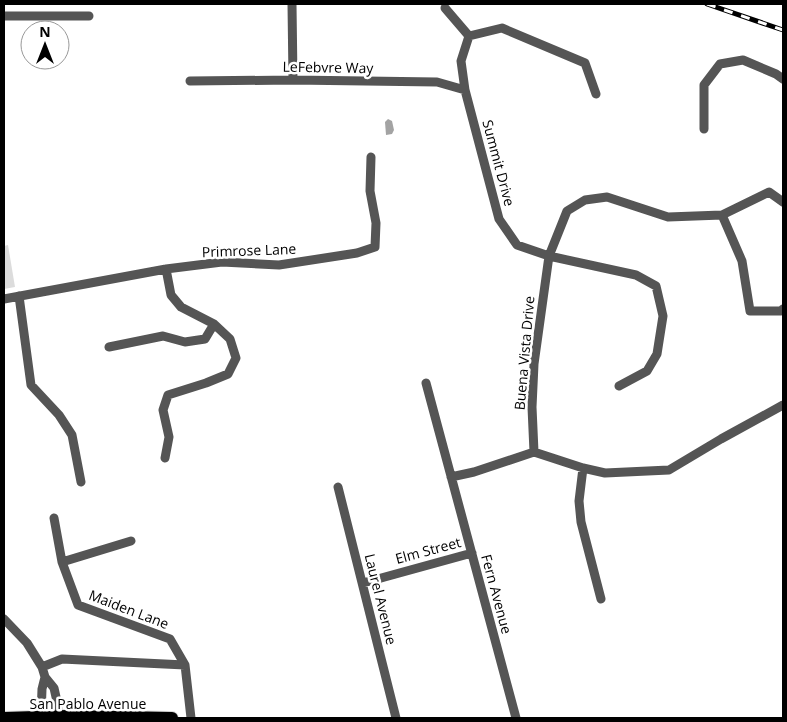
<svg xmlns="http://www.w3.org/2000/svg" width="787" height="722" font-family="'Open Sans',sans-serif">
  <style>
    .green { fill: #dcdcdc }
    .water { fill: #a3a3a3 }
    .lines { fill: none; stroke-linecap: round; stroke-linejoin: round }
    .primary-casing { stroke: #dbdbdb; stroke-width: 14 }
    .minor { stroke: #555; stroke-width: 9 }
    .primary { stroke: #000; stroke-width: 12 }
    .rail-casing { stroke: #000; stroke-width: 5 }
    .rail { stroke: #fff; stroke-width: 3; stroke-dasharray: 9; stroke-linecap: butt }
    .labels { text-anchor: middle; dominant-baseline: central; stroke-width: 5; stroke-linejoin: round; paint-order: stroke }
    .street-label { font-size: 14px; fill: #000; stroke: #fff }
  </style>
  <rect width="100%" height="100%" fill="#fff"/>
  <path class="green" d="M 8,245 L 15,287 L 4,289 L 4,246 Z"/>
  <path class="water" d="M 388,119 L 392,121 L 394,130 L 392,134 L 386,135 L 385,122 Z"/>
  <g class="lines">
    <g class="primary-casing">
      <path id="primary" d="M 4,718 L 67,716 L 172,718"/>
    </g>
    <path class="minor" d="M 292,4 L 293,80
      M 445,8 L 469,36
      M 4,16 L 89,16
      M 190,81 L 293,80 L 437,82 L 465,90
      M 596,94 L 585,63 L 502,28 L 469,36 L 461,61 L 465,90 L 499,219 L 517,245 L 549,256 L 636,275 L 656,286 L 663,316 L 657,354 L 647,371 L 619,386
      M 704,129 L 704,85 L 720,64 L 743,60 L 776,74 L 783,79
      M 722,215 L 769,192 L 783,202
      M 19,296 L 31,385 L 59,415 L 72,435 L 81,482
      M 4,299 L 166,269 L 222,262 L 279,265 L 357,253 L 375,247 L 376,223 L 370,191 L 371,157
      M 109,347 L 163,336 L 185,342 L 205,339 L 214,324
      M 426,383 L 516,718
      M 534,452 L 532,407 L 534,364 L 549,256 L 567,211 L 585,200 L 607,197 L 668,217 L 722,215 L 742,261 L 750,311 L 781,311 L 783,309
      M 534,452 L 583,468 L 605,473 L 669,470 L 721,439 L 783,405
      M 165,458 L 169,437 L 163,410 L 168,395 L 206,383 L 228,374 L 236,358 L 230,339 L 214,324 L 181,307 L 171,295 L 166,269
      M 583,468 L 579,501 L 581,522 L 601,599
      M 451,477 L 474,472 L 534,452
      M 338,487 L 396,718
      M 54,518 L 62,562 L 78,605 L 170,639 L 185,665 L 191,718
      M 62,562 L 131,541
      M 363,583 L 472,553
      M 4,619 L 27,643 L 42,667 L 45,677 L 54,688 L 58,706 L 57,716
      M 42,667 L 62,659 L 185,665
      M 41,717 L 42,689 L 45,677"/>
    <use href="#primary" class="primary"/>
    <g class="rail-casing">
      <path id="rail" d="M 707,4 L 783,30"/>
    </g>
    <use href="#rail" class="rail"/>
  </g>
  <g class="labels">
    <g class="street-label">
      <text transform="translate(328 67) rotate(1)">LeFebvre Way</text>
      <text transform="translate(499 163) rotate(75)">Summit Drive</text>
      <text transform="translate(249 250) rotate(-2)">Primrose Lane</text>
      <text transform="translate(524 353) rotate(-85)">Buena Vista Drive</text>
      <text transform="translate(428 550) rotate(-15)">Elm Street</text>
      <text transform="translate(497 594) rotate(75)">Fern Avenue</text>
      <text transform="translate(381 599) rotate(76)">Laurel Avenue</text>
      <text transform="translate(129 609) rotate(21)">Maiden Lane</text>
      <text x="88" y="703">San Pablo Avenue</text>
    </g>
  </g>
  <rect width="787" height="722" fill="none" stroke="#000000" stroke-width="10"/>
  <g transform="translate(45 45)"><circle r="24" fill="#ffffff" stroke="#999999"/>
  <path d="M0-4L9 19L0 12L-9 19Z" fill="#000000"/>
  <text y="-8" font-size="14" font-weight="bold" text-anchor="middle" fill="#000000">N</text>
  </g>
</svg>
